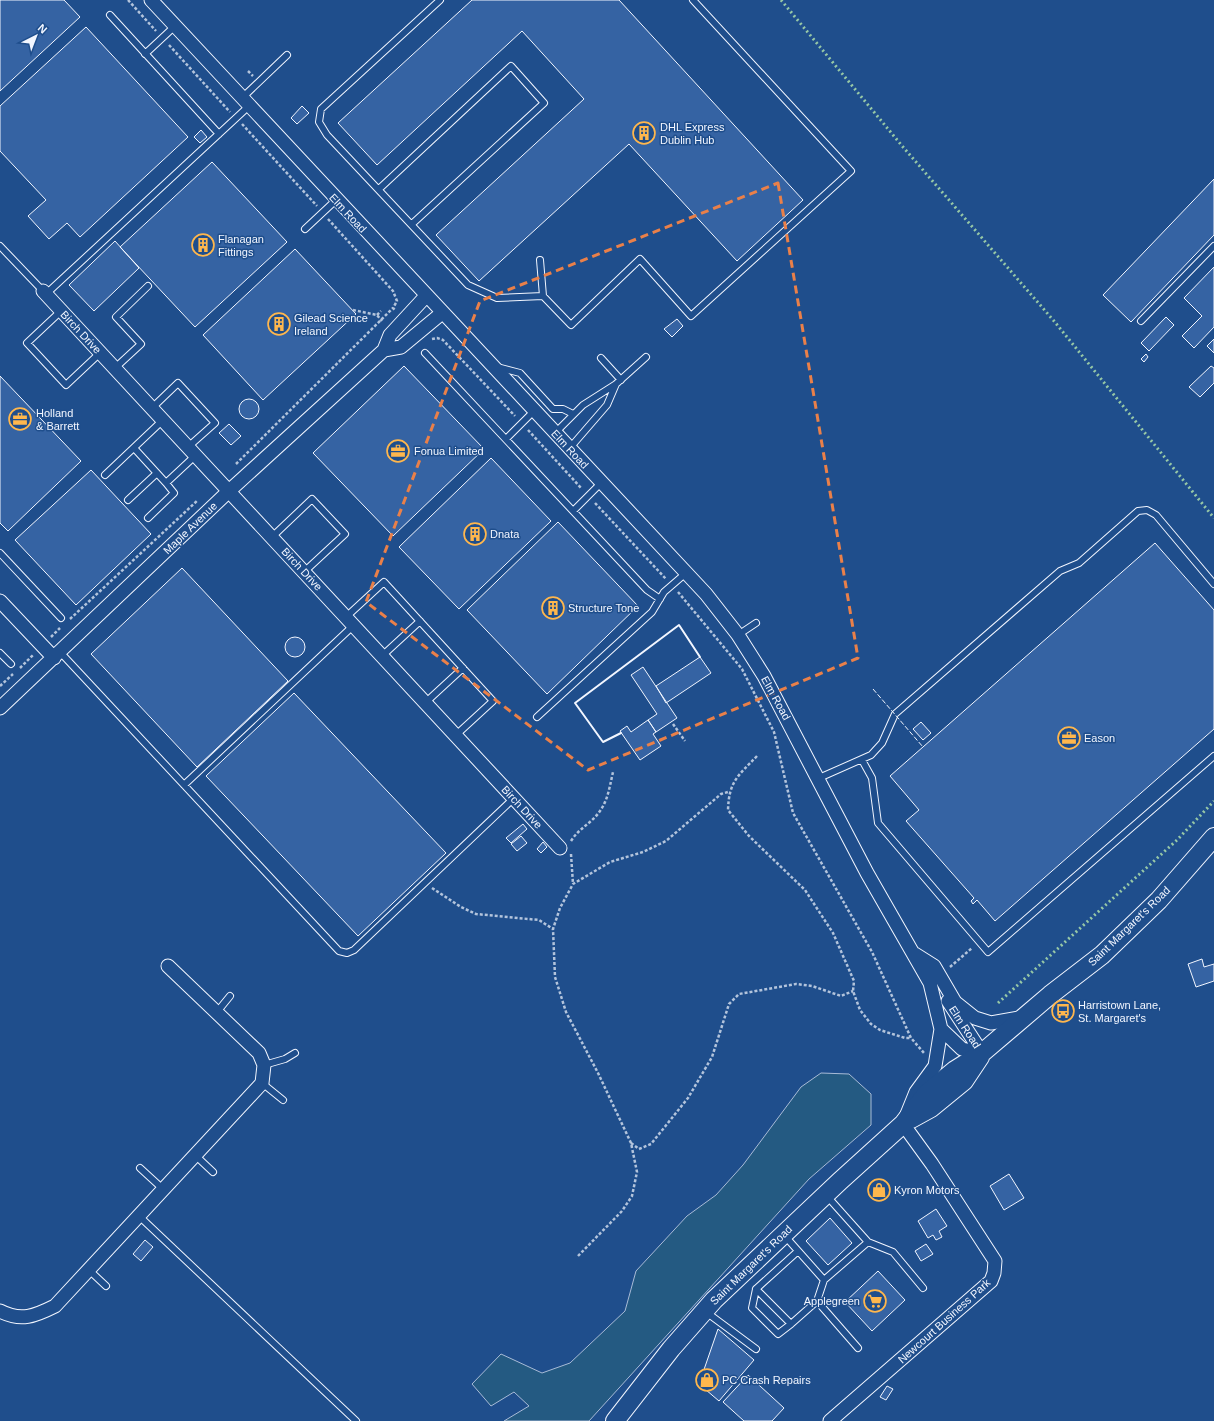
<svg xmlns="http://www.w3.org/2000/svg" width="1214" height="1421" font-family="Helvetica,sans-serif">
  <style>
    .green { fill: #245a82; stroke: #a8bbd7 }
    .building { fill: #3563a3; stroke: #f2f6ff }
    .lines { fill: none; stroke-linecap: round; stroke-linejoin: round }
    .lane-casing { stroke: #f2f6ff; stroke-width: 8 }
    .street-casing { stroke: #f2f6ff; stroke-width: 15 }
    .secondary-casing { stroke: #f2f6ff; stroke-width: 20 }
    .path { stroke: #b3c4dc; stroke-width: 2.5; stroke-dasharray: 3 2; stroke-linecap: butt }
    .lane { stroke: #1f4e8c; stroke-width: 6 }
    .street { stroke: #1f4e8c; stroke-width: 13 }
    .secondary { stroke: #1f4e8c; stroke-width: 18 }
    .hedge { stroke: #97c8a6; stroke-width: 3; stroke-dasharray: 2 3; stroke-linecap: butt }
    .fence { stroke: #f2f6ff; stroke-width: 1; stroke-dasharray: 5 2; stroke-linecap: butt }
    .wall { stroke: #f2f6ff; stroke-width: 2 }
    .marked { fill: none; stroke: #ea8049; stroke-width: 3; stroke-dasharray: 8 5; stroke-linejoin: round }
    .labels { text-anchor: middle; dominant-baseline: central; stroke-width: 3; stroke-linejoin: round; paint-order: stroke }
    .poi-label { font-size: 11px; fill: #f2f6ff; stroke: #1f4e8c; text-anchor: start }
    .street-label { font-size: 11px; fill: #f2f6ff; stroke: #1f4e8c }
  </style>
  <rect width="100%" height="100%" fill="#1f4e8c"/>
  <path class="green" d="M 821,1073 L 849,1074 L 871,1094 L 871,1125 L 809,1179 L 589,1421 L 504,1421 L 529,1406 L 514,1392 L 491,1406 L 472,1384 L 501,1354 L 542,1373 L 570,1363 L 625,1311 L 636,1271 L 687,1216 L 716,1195 L 743,1165 L 801,1087 Z"/>
  <path class="building" d="M 0,0 L 64,0 L 80,17 L 0,91 Z
    M 472,0 L 619,0 L 803,200 L 737,261 L 629,144 L 479,281 L 436,235 L 584,99 L 522,31 L 377,165 L 338,123 Z
    M 86,27 L 188,137 L 80,237 L 67,223 L 49,239 L 28,216 L 46,200 L 0,151 L 0,106 Z
    M 302,106 L 309,113 L 297,124 L 291,118 Z
    M 201,130 L 207,137 L 200,143 L 194,137 Z
    M 212,162 L 287,242 L 195,327 L 120,247 Z
    M 1214,179 L 1214,235 L 1131,322 L 1103,295 Z
    M 115,241 L 139,268 L 94,311 L 69,285 Z
    M 295,249 L 356,314 L 263,400 L 203,335 Z
    M 1214,267 L 1214,327 L 1194,348 L 1182,336 L 1202,316 L 1184,298 Z
    M 1166,317 L 1174,325 L 1149,351 L 1141,343 Z
    M 677,319 L 683,326 L 672,337 L 664,329 Z
    M 1214,339 L 1214,353 L 1207,346 Z
    M 1146,354 L 1148,357 L 1144,362 L 1141,359 Z
    M 404,366 L 484,449 L 393,536 L 313,453 Z
    M 1211,366 L 1214,368 L 1214,383 L 1200,397 L 1189,387 Z
    M 0,376 L 81,461 L 8,531 L 0,523 Z
    M239 409a10 10 0 1 1 20 0a10 10 0 1 1-20 0Z
    M 229,424 L 241,436 L 231,445 L 219,433 Z
    M 491,458 L 551,521 L 459,609 L 399,547 Z
    M 91,470 L 151,534 L 76,605 L 15,540 Z
    M 558,522 L 638,606 L 547,694 L 467,610 Z
    M 1155,543 L 1214,610 L 1214,729 L 995,921 L 977,900 L 973,904 L 971,901 L 974,898 L 906,821 L 919,810 L 890,776 Z
    M 182,568 L 288,681 L 197,767 L 91,654 Z
    M285 647a10 10 0 1 1 20 0a10 10 0 1 1-20 0Z
    M 700,657 L 711,673 L 666,703 L 656,686 Z
    M 643,667 L 677,718 L 656,732 L 648,720 L 657,714 L 631,675 Z
    M 294,693 L 446,853 L 358,936 L 206,776 Z
    M 648,720 L 656,732 L 653,734 L 661,746 L 640,760 L 620,731 L 627,726 L 631,732 Z
    M 921,722 L 931,733 L 923,740 L 913,729 Z
    M 523,824 L 527,829 L 511,843 L 506,838 Z
    M 521,836 L 527,843 L 517,851 L 511,844 Z
    M 543,842 L 547,847 L 541,853 L 537,849 Z
    M 1202,959 L 1204,967 L 1214,964 L 1214,981 L 1196,987 L 1188,964 Z
    M 1009,1174 L 1024,1198 L 1004,1210 L 990,1186 Z
    M 936,1209 L 947,1226 L 939,1231 L 942,1237 L 936,1240 L 933,1235 L 928,1238 L 918,1221 Z
    M 830,1218 L 852,1243 L 828,1265 L 806,1241 Z
    M 145,1240 L 153,1247 L 141,1261 L 133,1254 Z
    M 926,1244 L 933,1254 L 921,1261 L 915,1251 Z
    M 878,1271 L 905,1300 L 872,1331 L 845,1302 Z
    M 718,1329 L 754,1360 L 719,1401 L 699,1384 Z
    M 748,1375 L 784,1408 L 772,1421 L 744,1421 L 723,1402 Z
    M 887,1386 L 893,1389 L 886,1400 L 880,1397 Z"/>
  <g class="lines">
    <g class="lane-casing">
      <path id="lane" d="M 440,0 L 321,109 L 319,122 L 327,135 L 468,285 L 497,298 L 543,296 L 571,325 L 640,259 L 691,316 L 851,171 L 693,0
        M 110,15 L 219,134
        M 145,54 L 175,26
        M 242,98 L 287,55
        M 379,189 L 511,66 L 544,103 L 412,224
        M 305,229 L 336,200
        M 0,246 L 43,291
        M 540,260 L 543,296
        M 46,294 L 249,106
        M 61,311 L 27,343 L 66,385 L 100,353
        M 1141,321 L 1214,246
        M 425,353 L 647,590 L 660,599
        M 601,358 L 621,380
        M 497,367 L 520,373 L 553,409 L 563,409 L 573,414
        M 115,368 L 141,344 L 116,317 L 148,286
        M 152,408 L 178,383 L 215,423 L 188,447
        M 555,433 L 583,405 L 616,384 L 646,357
        M 506,439 L 534,411
        M 134,448 L 166,483
        M 569,449 L 607,405 L 616,384
        M 105,475 L 163,420
        M 128,500 L 157,473
        M 573,511 L 601,483
        M 148,518 L 174,493 L 166,483 L 196,455
        M 272,537 L 312,499 L 345,534 L 304,572
        M 0,553 L 61,618
        M 346,617 L 384,582 L 493,701 L 456,735
        M 738,635 L 756,623
        M 60,652 L 339,951 L 347,953 L 354,950 L 514,798
        M 0,653 L 11,664
        M 382,656 L 420,621
        M 425,703 L 463,668
        M 537,717 L 652,612 L 664,592 L 686,573
        M 862,760 L 872,778 L 878,823 L 988,952 L 1214,756
        M 819,778 L 871,755 L 882,743 L 895,714 L 1060,571 L 1079,563 L 1138,511 L 1147,510 L 1156,515 L 1214,584
        M 184,785 L 354,625
        M 217,1012 L 230,996
        M 264,1065 L 285,1059 L 295,1053
        M 262,1083 L 283,1100
        M 196,1156 L 213,1172
        M 140,1168 L 164,1190
        M 139,1216 L 356,1421
        M 784,1235 L 824,1280 L 868,1242 L 826,1195
        M 868,1242 L 893,1252 L 923,1288
        M 798,1251 L 756,1289 L 791,1324 L 817,1301 L 824,1280
        M 89,1270 L 106,1286
        M 756,1289 L 752,1308 L 778,1334 L 791,1324
        M 817,1301 L 858,1348
        M 706,1312 L 756,1349"/>
    </g>
    <g class="street-casing">
      <path id="street" d="M 151,0 L 706,594 L 738,635 L 764,676 L 867,873 L 930,983 L 941,1029 L 935,1066 L 916,1092 L 903,1124 L 932,1164 L 995,1261 L 994,1273 L 991,1281 L 830,1421
        M 43,291 L 560,848
        M 384,350 L 401,347 L 442,313
        M 0,601 L 54,658
        M 0,708 L 229,491 L 384,350 L 390,335 L 426,296
        M 915,954 L 934,966 L 955,1002 L 975,1018 L 991,1023 L 1024,1017
        M 948,1001 L 982,1053
        M 941,1029 L 962,1049 L 982,1053
        M 0,1311 C 21,1322 35,1316 55,1306 L 262,1083 L 264,1065 L 259,1053 L 168,966"/>
    </g>
    <g class="secondary-casing">
      <path id="secondary" d="M 911,1119 L 931,1108 L 964,1081 L 980,1057
        M 615,1421 L 671,1349 L 714,1300 L 840,1181 L 903,1124 L 926,1094 L 955,1070 L 982,1053 L 1050,995 L 1102,955 L 1159,900 L 1214,837"/>
    </g>
    <path class="path" d="M 128,0 L 156,31
      M 169,45 L 230,112
      M 248,71 L 253,76
      M 242,124 L 317,206
      M 328,219 L 393,291 L 397,301 L 393,308 L 395,310
      M 353,310 L 377,315 L 382,321
      M 377,315 L 381,311
      M 432,339 L 437,338 L 443,340 L 515,416
      M 528,430 L 582,489
      M 236,464 L 393,308
      M 595,503 L 666,579
      M 678,592 L 742,669 L 774,732 L 793,813 L 872,952 L 911,1038 L 924,1053
      M 70,619 L 198,500
      M 51,637 L 60,628
      M 20,668 L 33,655
      M 0,686 L 13,674
      M 673,724 L 685,741
      M 757,756 C 738,776 729,781 728,810 L 749,836 L 805,890 L 833,933 L 854,981 L 853,991 L 860,1010 L 871,1024 L 880,1030 L 905,1038 L 911,1038
      M 571,841 C 579,828 592,823 600,811 C 608,800 610,785 613,772
      M 571,854 L 573,884
      M 432,888 L 461,907 L 476,914 L 539,920 L 553,929
      M 950,967 L 972,948
      M 631,1143 L 639,1149 L 651,1144 L 688,1098 L 712,1057 L 729,1004 L 739,994 L 796,984 L 812,986 L 841,996 L 853,991
      M 578,1256 L 622,1211 L 632,1196 L 637,1172 L 631,1143 L 598,1073 L 566,1012 L 555,977 L 553,929 L 560,908 L 573,884 L 610,862 L 643,852 L 666,841 L 721,794 L 728,792"/>
    <use href="#lane" class="lane"/>
    <use href="#street" class="street"/>
    <use href="#secondary" class="secondary"/>
    <path class="hedge" d="M 781,0 L 903,147 L 1054,321 L 1214,518
      M 998,1003 L 1177,840 L 1214,801"/>
    <path class="fence" d="M 873,689 L 923,747"/>
    <path class="wall" d="M 621,733 L 603,742 L 575,703 L 679,625 L 700,657"/>
  </g>
  <path class="marked" d="M 778,183 L 858,658 L 588,770 L 366,602 L 480,301 Z"/>
  <defs>
    <g id="building-ring" transform="scale(1.15)"><circle r="9.5" fill="#1f4e8c" stroke="#ffb74d" stroke-width="1.5"/><path d="M-4-6H4V6H1V3H-1V6H-4ZM-2.5-4.3h1.7v1.8h-1.7ZM.8-4.3h1.7v1.8H.8ZM-2.5-1h1.7V.8h-1.7ZM.8-1h1.7V.8H.8Z" fill="#ffb74d"/></g>
    <g id="office-ring" transform="scale(1.15)"><circle r="9.5" fill="#1f4e8c" stroke="#ffb74d" stroke-width="1.5"/><path d="M-6-3h4V-5.5h4V-3h4V5H-6ZM-1-4.5V-3h2v-1.5ZM-6 0V1H6V0Z" fill="#ffb74d"/></g>
    <g id="bus-ring" transform="scale(1.15)"><circle r="9.5" fill="#1f4e8c" stroke="#ffb74d" stroke-width="1.5"/><path d="M-5-6H5V4H4V6H2V4H-2V6H-4V4H-5ZM-3.5-4V0h7V-4ZM-3.5 1.2v1.5H-2V1.2ZM2 1.2v1.5H3.5V1.2Z" fill="#ffb74d"/></g>
    <g id="shop-ring" transform="scale(1.15)"><circle r="9.5" fill="#1f4e8c" stroke="#ffb74d" stroke-width="1.5"/><path d="M-5-2.5h2.3a2.7 3.5 0 0 1 5.4 0H5L5.5 6h-11ZM-1.5-2.5h3a1.5 2.3 0 0 0-3 0Z" fill="#ffb74d"/></g>
    <g id="supermarket-ring" transform="scale(1.15)"><circle r="9.5" fill="#1f4e8c" stroke="#ffb74d" stroke-width="1.5"/><path d="M-6-5.5h2.5l.6 2H6L4.5 2H-2.5L-4.4-4H-6ZM-1.5 3.2a1.3 1.3 0 1 0 .1 0ZM3 3.2a1.3 1.3 0 1 0 .1 0Z" fill="#ffb74d"/></g>
  </defs>
  <g fill-rule="evenodd">
    <use href="#building-ring" x="644" y="133"/>
    <use href="#building-ring" x="203" y="245"/>
    <use href="#building-ring" x="279" y="324"/>
    <use href="#office-ring" x="20" y="419"/>
    <use href="#office-ring" x="398" y="451"/>
    <use href="#building-ring" x="475" y="534"/>
    <use href="#building-ring" x="553" y="608"/>
    <use href="#office-ring" x="1069" y="738"/>
    <use href="#bus-ring" x="1063" y="1011"/>
    <use href="#shop-ring" x="879" y="1190"/>
    <use href="#supermarket-ring" x="875" y="1301"/>
    <use href="#shop-ring" x="707" y="1380"/>
  </g>
  <g class="labels">
    <g class="poi-label">
      <text x="660" y="127">DHL Express<tspan x="660" dy="13">Dublin Hub</tspan></text>
      <text x="218" y="239">Flanagan<tspan x="218" dy="13">Fittings</tspan></text>
      <text x="294" y="318">Gilead Science<tspan x="294" dy="13">Ireland</tspan></text>
      <text x="36" y="413">Holland<tspan x="36" dy="13">&amp; Barrett</tspan></text>
      <text x="414" y="451">Fonua Limited</text>
      <text x="490" y="534">Dnata</text>
      <text x="568" y="608">Structure Tone</text>
      <text x="1084" y="738">Eason</text>
      <text x="1078" y="1005">Harristown Lane,<tspan x="1078" dy="13">St. Margaret's</tspan></text>
      <text x="894" y="1190">Kyron Motors</text>
      <text x="860" y="1301" text-anchor="end">Applegreen</text>
      <text x="722" y="1380">PC Crash Repairs</text>
    </g>
    <g class="street-label">
      <text transform="translate(348 213) rotate(47)">Elm Road</text>
      <text transform="translate(81 332) rotate(47)">Birch Drive</text>
      <text transform="translate(570 449) rotate(47)">Elm Road</text>
      <text transform="translate(190 528) rotate(-44)">Maple Avenue</text>
      <text transform="translate(302 569) rotate(47)">Birch Drive</text>
      <text transform="translate(776 698) rotate(61)">Elm Road</text>
      <text transform="translate(522 807) rotate(47)">Birch Drive</text>
      <text transform="translate(1129 926) rotate(-44)">Saint Margaret's Road</text>
      <text transform="translate(965 1027) rotate(57)">Elm Road</text>
      <text transform="translate(751 1265) rotate(-44)">Saint Margaret's Road</text>
      <text transform="translate(944 1321) rotate(-42)">Newcourt Business Park</text>
    </g>
  </g>
  <g transform="translate(36 36) rotate(42)" stroke="#1f4e8c" stroke-width="3" paint-order="stroke">
  <path d="M0-3L7 15L0 10L-7 15Z" fill="#f2f6ff"/>
  <text y="-6" font-size="11" font-weight="bold" text-anchor="middle" fill="#f2f6ff">N</text>
  </g>
</svg>
